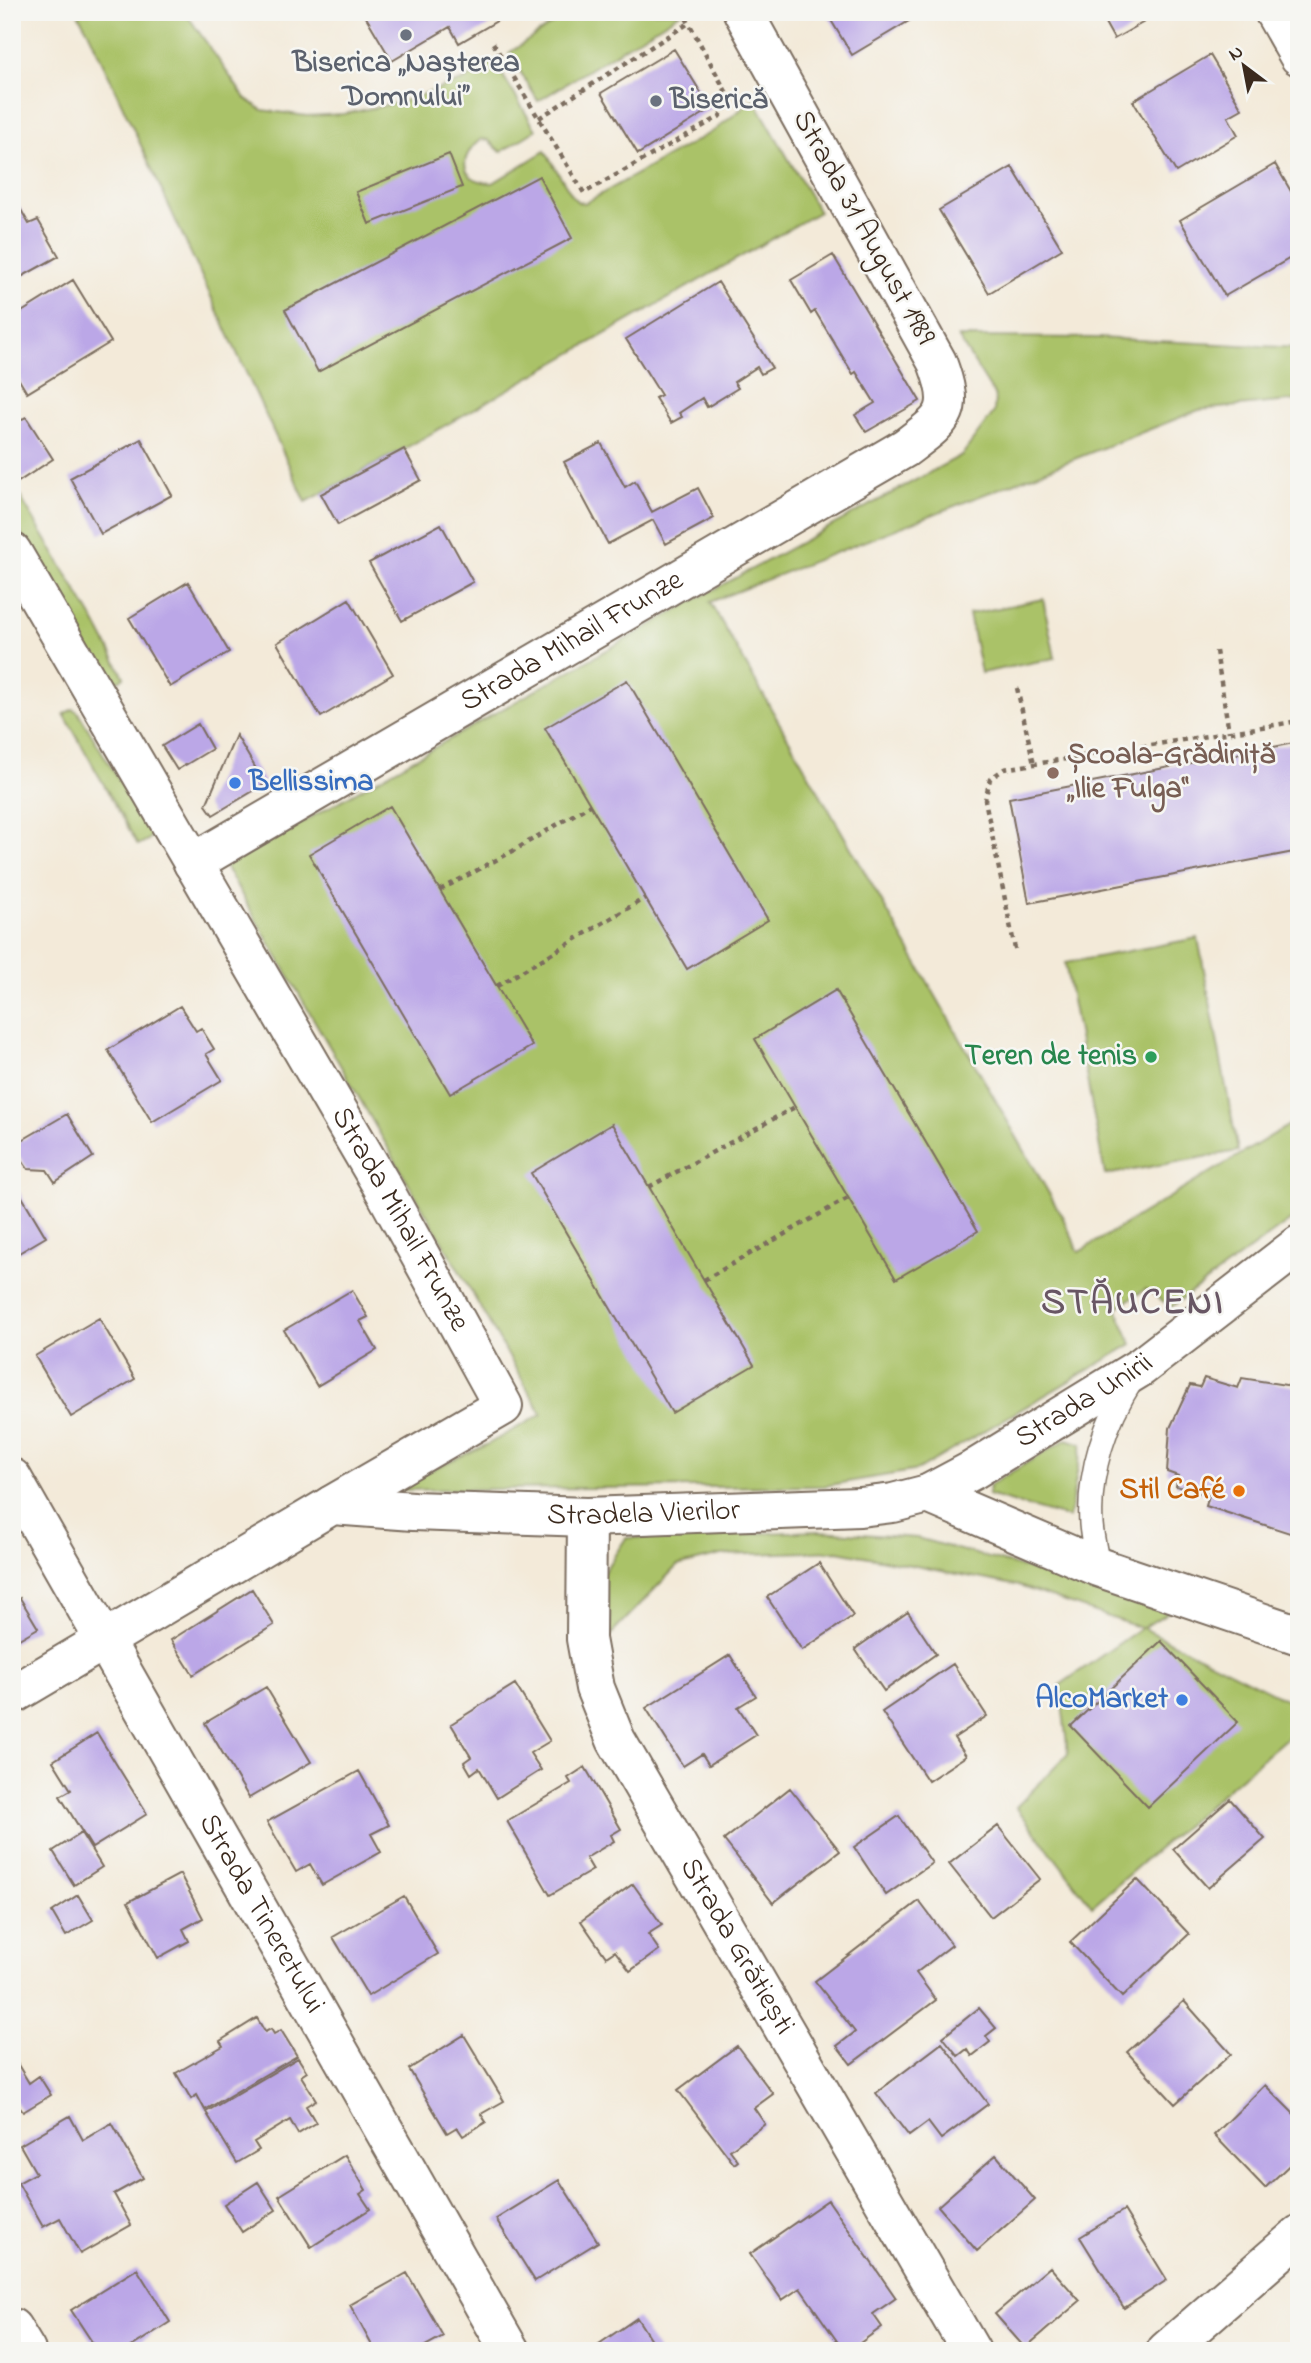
<svg xmlns="http://www.w3.org/2000/svg" width="1311" height="2363" font-family="'Indie Flower',sans-serif">
  <style>
    .green { fill: #aac267; stroke: #727642; stroke-width: 2 }
    .building { fill: #bba7e7 }
    .lines { fill: none; stroke-linecap: round; stroke-linejoin: round }
    .lane-casing { stroke: #7b6d5f; stroke-width: 26 }
    .street-casing { stroke: #7b6d5f; stroke-width: 42 }
    .path { stroke: #7b6d5f; stroke-width: 4.5; stroke-dasharray: 5 5; stroke-linecap: butt }
    .lane { stroke: #fff; stroke-width: 23 }
    .street { stroke: #fff; stroke-width: 38 }
    .worship-dot { fill: #6b7280; stroke: #f6f6f2; stroke-width: 2.5 }
    .education-dot { fill: #8d6e63; stroke: #f6f6f2; stroke-width: 2.5 }
    .shop-dot { fill: #3f7fe0; stroke: #f6f6f2; stroke-width: 2.5 }
    .leisure-dot { fill: #2e9e5b; stroke: #f6f6f2; stroke-width: 2.5 }
    .food-dot { fill: #e8710a; stroke: #f6f6f2; stroke-width: 2.5 }
    .labels { text-anchor: middle; dominant-baseline: central; stroke-width: 5; stroke-linejoin: round; paint-order: stroke }
    .worship-label { font-size: 30px; font-weight: bold; fill: #5b616d; stroke: #f6f6f2 }
    .street-label { font-size: 30px; fill: #3b2a1e; stroke: #f6f6f2 }
    .education-label { font-size: 30px; font-weight: bold; fill: #785e54; stroke: #f6f6f2; text-anchor: start }
    .shop-label { font-size: 30px; font-weight: bold; fill: #366cbe; stroke: #f6f6f2; text-anchor: start }
    .leisure-label { font-size: 30px; font-weight: bold; fill: #27864d; stroke: #f6f6f2; text-anchor: end }
    .food-label { font-size: 30px; font-weight: bold; fill: #c56008; stroke: #f6f6f2; text-anchor: end }
    .district-label { font-size: 37px; font-weight: bold; letter-spacing: 2px; fill: #685664; stroke: #f6f6f2 }
  </style>
  <rect width="100%" height="100%" fill="#f6f6f2"/>
  <filter id="ink" filterUnits="userSpaceOnUse"><feTurbulence type="fractalNoise" baseFrequency=".0143" numOctaves="2"/><feDisplacementMap in="SourceGraphic" scale="14" xChannelSelector="R" yChannelSelector="G"/><feConvolveMatrix kernelMatrix="1 2 1 2 8 2 1 2 1" color-interpolation-filters="sRGB"/></filter>
  <filter id="wash" filterUnits="userSpaceOnUse"><feTurbulence type="fractalNoise" baseFrequency=".00686" numOctaves="4" result="noise"/><feDisplacementMap in="SourceGraphic" scale="28" xChannelSelector="R" yChannelSelector="G"/><feGaussianBlur stdDeviation="1.57" result="paint"/><feColorMatrix in="noise" values="0 0 0 0 0 0 0 0 0 0 0 0 0 0 0 0 0 1.4 0 .05"/><feComposite in="paint" operator="in"/></filter>
  <g filter="url(#wash)">
    <rect width="100%" height="100%" fill="#f3ead9"/>
    <path class="green" d="M 77,12 L 185,12 L 245,98 L 262,110 L 307,116 L 344,114 L 401,102 L 465,80 L 494,61 L 536,130 L 501,152 L 488,140 L 481,139 C 457,159 460,181 493,183 L 545,151 L 573,197 L 578,202 L 585,203 L 715,130 L 754,99 L 819,212 L 404,449 L 306,502 L 88,31 Z
      M 570,12 L 682,12 L 538,101 L 509,53 Z
      M 958,337 L 1097,338 L 1299,348 L 1299,400 L 1199,410 L 710,602 L 1063,1218 L 1079,1252 L 1299,1119 L 1299,1214 L 1171,1307 L 1146,1289 L 1116,1308 L 1132,1344 L 918,1470 L 824,1486 L 386,1490 L 488,1444 L 542,1414 L 225,866 L 704,595 L 962,455 L 994,412 L 995,396 Z
      M 12,483 L 95,622 L 124,677 L 119,681 L 105,679 L 12,518 Z
      M 1043,599 L 1055,658 L 981,673 L 969,614 Z
      M 73,709 L 78,712 L 152,835 L 148,840 L 138,845 L 64,714 Z
      M 1198,938 L 1238,1151 L 1105,1175 L 1065,963 Z
      M 1067,1439 L 1082,1444 L 1069,1518 L 988,1495 L 990,1485 Z
      M 820,1531 L 917,1538 L 1173,1609 L 1143,1628 L 1299,1706 L 1299,1727 L 1092,1906 L 1016,1807 L 1068,1754 L 1060,1685 L 1141,1628 L 1019,1586 L 838,1551 L 721,1555 L 677,1566 L 603,1643 L 603,1573 L 626,1538 Z"/>
    <g id="blocks">
      <path class="building" d="M 363,12 L 512,12 L 459,43 L 450,27 L 392,61 Z
        M 826,12 L 924,12 L 852,55 Z
        M 1099,12 L 1162,12 L 1114,39 Z
        M 674,49 L 711,109 L 638,154 L 601,93 Z
        M 1210,55 L 1242,109 L 1228,117 L 1238,135 L 1176,172 L 1133,101 Z
        M 449,154 L 462,187 L 369,224 L 356,192 Z
        M 1275,164 L 1299,205 L 1299,253 L 1225,296 L 1180,220 Z
        M 1012,167 L 1062,249 L 989,293 L 939,210 Z
        M 539,176 L 572,238 L 318,372 L 285,310 Z
        M 12,194 L 29,224 L 38,220 L 59,256 L 12,282 Z
        M 833,255 L 920,401 L 866,432 L 855,415 L 875,403 L 856,372 L 853,374 L 815,311 L 811,314 L 791,280 Z
        M 73,280 L 111,342 L 27,393 L 18,378 L 12,381 L 12,318 Z
        M 718,282 L 772,368 L 761,374 L 757,367 L 734,382 L 738,388 L 707,407 L 702,398 L 679,413 L 682,417 L 671,423 L 655,398 L 661,395 L 626,339 Z
        M 26,417 L 53,459 L 18,482 L 12,473 L 12,424 Z
        M 141,439 L 172,495 L 101,534 L 70,478 Z
        M 601,443 L 625,487 L 635,481 L 652,512 L 698,488 L 714,518 L 666,544 L 653,520 L 608,544 L 564,462 Z
        M 404,449 L 421,480 L 338,525 L 321,494 Z
        M 441,524 L 473,582 L 402,621 L 369,563 Z
        M 188,582 L 229,652 L 170,687 L 129,618 Z
        M 349,599 L 393,674 L 321,717 L 277,643 Z
        M 627,680 L 768,920 L 687,969 L 545,728 Z
        M 198,724 L 212,749 L 177,770 L 162,746 Z
        M 236,735 L 265,784 L 213,815 L 206,805 Z
        M 1299,742 L 1299,851 L 1029,903 L 1009,798 Z
        M 390,806 L 532,1046 L 450,1094 L 309,854 Z
        M 836,990 L 978,1231 L 896,1279 L 755,1039 Z
        M 180,1006 L 196,1031 L 201,1028 L 214,1049 L 206,1054 L 222,1080 L 152,1122 L 108,1050 Z
        M 67,1114 L 93,1157 L 55,1182 L 47,1170 L 28,1169 L 12,1146 Z
        M 612,1124 L 754,1365 L 672,1413 L 531,1173 Z
        M 12,1180 L 46,1237 L 12,1257 Z
        M 352,1290 L 368,1317 L 360,1321 L 377,1350 L 317,1386 L 284,1330 Z
        M 99,1318 L 135,1379 L 71,1417 L 35,1356 Z
        M 1204,1378 L 1238,1388 L 1242,1378 L 1299,1387 L 1299,1536 L 1206,1506 L 1209,1495 L 1176,1486 L 1178,1476 L 1167,1472 L 1170,1428 L 1190,1385 L 1200,1387 Z
        M 819,1563 L 853,1616 L 802,1650 L 767,1597 Z
        M 252,1589 L 274,1625 L 193,1675 L 171,1640 Z
        M 20,1598 L 38,1628 L 12,1643 L 12,1603 Z
        M 908,1612 L 936,1654 L 884,1691 L 855,1649 Z
        M 1161,1641 L 1238,1722 L 1148,1807 L 1071,1726 Z
        M 730,1655 L 756,1696 L 738,1707 L 756,1735 L 709,1765 L 702,1754 L 683,1766 L 646,1708 Z
        M 953,1664 L 987,1716 L 954,1738 L 966,1756 L 928,1781 L 882,1712 Z
        M 515,1684 L 550,1741 L 530,1753 L 541,1770 L 497,1798 L 479,1768 L 471,1774 L 464,1762 L 471,1757 L 451,1724 Z
        M 266,1687 L 311,1762 L 249,1798 L 205,1723 Z
        M 97,1733 L 147,1814 L 92,1848 L 60,1796 L 71,1790 L 53,1761 Z
        M 585,1767 L 621,1829 L 611,1835 L 614,1841 L 586,1858 L 593,1870 L 550,1895 L 507,1821 L 571,1783 L 568,1778 Z
        M 359,1771 L 389,1825 L 371,1834 L 381,1852 L 322,1885 L 310,1864 L 296,1872 L 267,1822 Z
        M 790,1788 L 840,1851 L 773,1903 L 724,1840 Z
        M 1230,1799 L 1265,1839 L 1208,1888 L 1173,1849 Z
        M 899,1816 L 932,1863 L 886,1895 L 854,1847 Z
        M 998,1826 L 1040,1879 L 991,1917 L 949,1864 Z
        M 81,1833 L 102,1867 L 74,1885 L 53,1851 Z
        M 180,1874 L 203,1918 L 183,1929 L 189,1941 L 158,1958 L 128,1902 Z
        M 1137,1879 L 1189,1934 L 1122,1997 L 1070,1942 Z
        M 633,1884 L 662,1925 L 648,1934 L 659,1950 L 630,1971 L 615,1951 L 606,1957 L 581,1921 Z
        M 78,1895 L 93,1920 L 66,1936 L 52,1912 Z
        M 404,1896 L 438,1954 L 368,1996 L 333,1937 Z
        M 919,1901 L 952,1945 L 916,1973 L 936,2000 L 851,2064 L 837,2046 L 855,2032 L 815,1981 Z
        M 1184,2001 L 1231,2054 L 1175,2104 L 1127,2052 Z
        M 979,2008 L 996,2028 L 986,2036 L 990,2042 L 972,2056 L 967,2049 L 958,2056 L 943,2037 Z
        M 257,2018 L 265,2032 L 271,2029 L 274,2034 L 281,2030 L 297,2056 L 205,2110 L 197,2095 L 191,2099 L 176,2073 L 223,2046 L 220,2041 Z
        M 464,2035 L 504,2101 L 481,2114 L 486,2122 L 463,2136 L 457,2127 L 447,2133 L 409,2069 Z
        M 942,2043 L 988,2104 L 941,2139 L 928,2122 L 909,2136 L 876,2093 Z
        M 737,2046 L 773,2094 L 754,2108 L 765,2124 L 730,2150 L 738,2161 L 734,2164 L 678,2090 Z
        M 12,2055 L 29,2083 L 39,2076 L 51,2095 L 23,2112 L 12,2096 Z
        M 298,2058 L 307,2072 L 301,2076 L 316,2100 L 306,2106 L 316,2123 L 298,2134 L 290,2120 L 254,2142 L 259,2150 L 237,2163 L 206,2112 Z
        M 1265,2085 L 1299,2119 L 1299,2156 L 1265,2188 L 1214,2135 Z
        M 70,2116 L 83,2140 L 112,2123 L 143,2178 L 114,2194 L 131,2225 L 80,2254 L 60,2218 L 43,2227 L 18,2183 L 36,2173 L 20,2145 Z
        M 345,2155 L 366,2190 L 360,2194 L 370,2209 L 311,2247 L 279,2196 Z
        M 996,2155 L 1035,2200 L 977,2251 L 938,2206 Z
        M 559,2180 L 598,2242 L 535,2281 L 496,2219 Z
        M 258,2182 L 276,2210 L 242,2232 L 224,2204 Z
        M 828,2200 L 896,2298 L 873,2314 L 882,2327 L 849,2351 L 844,2351 L 800,2288 L 782,2300 L 750,2254 Z
        M 1124,2210 L 1167,2280 L 1124,2308 L 1080,2237 Z
        M 1050,2267 L 1080,2301 L 1025,2348 L 995,2314 Z
        M 137,2269 L 170,2322 L 125,2351 L 98,2351 L 71,2310 Z
        M 407,2273 L 443,2336 L 416,2351 L 375,2351 L 350,2305 Z
        M 637,2318 L 658,2351 L 588,2351 L 596,2346 Z"/>
    </g>
  </g>
  <g filter="url(#ink)">
    <use href="#blocks" fill-opacity="0" stroke="#7b6d5f" stroke-width="2"/>
    <g class="lines">
      <g class="lane-casing">
        <path id="lane" d="M 1098,1567 C 1096,1553 1092,1538 1091,1524 C 1088,1472 1105,1421 1133,1378"/>
      </g>
      <g class="street-casing">
        <g id="street">
          <path d="M 1274,12 L 1299,56"/>
          <path id="s1" d="M 12,552 L 382,1186 L 503,1406 L 332,1505"/>
          <path id="s2" d="M 193,863 L 905,448 C 945,418 956,413 937,362 L 743,12"/>
          <path id="s3" d="M 12,1478 L 510,2351"/>
          <path d="M 928,1494 L 1098,1567 L 1299,1635"/>
          <path id="s4" d="M 587,1517 L 586,1639 L 595,1688 L 616,1740 L 971,2351"/>
          <path id="s5" d="M 12,1695 L 332,1505 L 413,1511 L 587,1517 L 860,1507 L 893,1503 L 928,1494 L 973,1470 L 1141,1367 L 1299,1245"/>
          <path d="M 12,2328 L 26,2351"/>
          <path d="M 1166,2351 L 1299,2235"/>
        </g>
      </g>
      <path class="path" d="M 493,43 L 584,193 L 719,117 L 731,101 L 683,12
        M 539,118 L 689,23
        M 1216,651 L 1229,732
        M 1017,688 L 1034,764
        M 440,890 L 513,851 L 590,805
        M 1015,949 L 985,800 L 990,779 L 1004,769 L 1299,721
        M 497,986 L 645,898
        M 649,1187 L 795,1107
        M 704,1280 L 848,1198"/>
      <use href="#lane" class="lane"/>
      <use href="#street" class="street"/>
    </g>
  </g>
  <g class="worship-dot">
    <circle cx="406" cy="35" r="7"/>
    <circle cx="656" cy="101" r="7"/>
  </g>
  <circle class="education-dot" cx="1053" cy="773" r="7"/>
  <g class="shop-dot">
    <circle cx="235" cy="783" r="7"/>
    <circle cx="1182" cy="1700" r="7"/>
  </g>
  <circle class="leisure-dot" cx="1151" cy="1057" r="7"/>
  <circle class="food-dot" cx="1239" cy="1491" r="7"/>
  <g class="labels">
    <g class="worship-label">
      <text x="406" y="64">Biserica „Nașterea<tspan x="406" dy="34">Domnului”</tspan></text>
      <text x="670" y="101" text-anchor="start">Biserică</text>
    </g>
    <g class="street-label">
      <text transform="translate(863 228) rotate(61)">Strada 31 August 1989</text>
      <text stroke="none"><textPath href="#s2" startOffset="439">Strada Mihail Frunze</textPath></text>
      <text stroke="none"><textPath href="#s1" startOffset="772">Strada Mihail Frunze</textPath></text>
      <text stroke="none"><textPath href="#s5" startOffset="1152">Strada Unirii</textPath></text>
      <text stroke="none"><textPath href="#s5" startOffset="684">Stradela Vierilor</textPath></text>
      <text stroke="none"><textPath href="#s3" startOffset="502">Strada Tineretului</textPath></text>
      <text stroke="none"><textPath href="#s4" startOffset="467">Strada Grătiești</textPath></text>
    </g>
    <g class="education-label">
      <text x="1067" y="756">Școala-Grădiniță<tspan x="1067" dy="34">„Ilie Fulga“</tspan></text>
    </g>
    <g class="shop-label">
      <text x="249" y="783">Bellissima</text>
      <text x="1168" y="1700" text-anchor="end">AlcoMarket</text>
    </g>
    <g class="leisure-label">
      <text x="1137" y="1057">Teren de tenis</text>
    </g>
    <g class="food-label">
      <text x="1225" y="1491">Stil Café</text>
    </g>
    <g class="district-label">
      <text x="1133" y="1304">STĂUCENI</text>
    </g>
  </g>
  <rect width="1311" height="2363" fill="none" stroke="#f6f6f2" stroke-width="42"/>
  <g transform="translate(1244 66) rotate(328)" stroke="#f6f6f2" stroke-width="5" paint-order="stroke">
  <path d="M0-5L12 26L0 18L-12 26Z" fill="#3b2a1e"/>
  <text y="-10" font-size="19" font-weight="bold" text-anchor="middle" fill="#3b2a1e">N</text>
  </g>
</svg>
